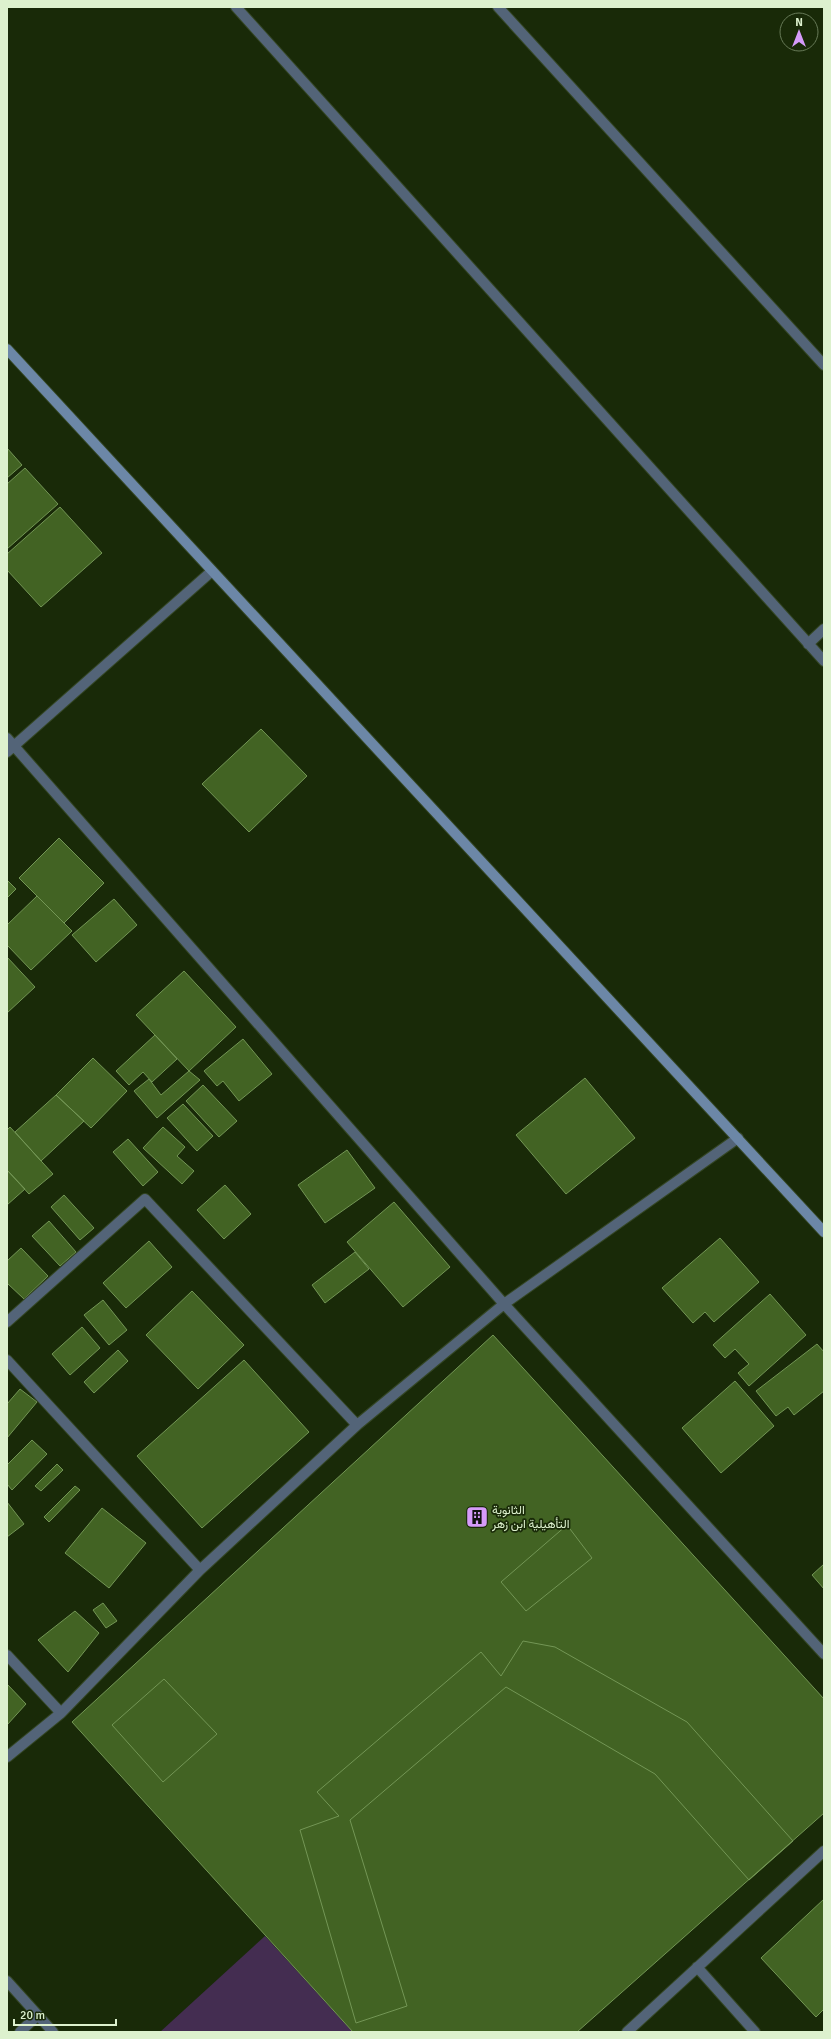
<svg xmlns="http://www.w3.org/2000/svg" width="831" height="2039" font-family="Signika,Vazirmatn,sans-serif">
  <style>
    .green { fill: #442d51 }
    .building { fill: #426323; stroke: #739655 }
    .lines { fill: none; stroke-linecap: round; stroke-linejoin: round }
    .minor-casing { stroke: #344624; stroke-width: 12 }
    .secondary-casing { stroke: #344624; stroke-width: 12 }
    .minor { stroke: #536478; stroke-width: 10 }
    .secondary { stroke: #6c87a7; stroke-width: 10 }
    .labels { text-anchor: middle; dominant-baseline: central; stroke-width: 3.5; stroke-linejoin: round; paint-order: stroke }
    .poi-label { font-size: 12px; fill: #ddf1ce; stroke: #192a08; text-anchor: start }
  </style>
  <rect width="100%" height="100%" fill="#192a08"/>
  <path class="green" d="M 265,1936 L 353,2032 L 160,2032 Z"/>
  <path class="building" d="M 7,448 L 22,465 L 7,478 Z
    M 25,468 L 58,504 L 7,549 L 7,484 Z
    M 60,507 L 102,553 L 41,607 L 7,570 L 7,554 Z
    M 261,729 L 307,776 L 249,832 L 202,784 Z
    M 59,838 L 104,883 L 64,923 L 19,878 Z
    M 7,880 L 16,889 L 7,898 Z
    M 37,896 L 72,931 L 31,970 L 7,945 L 7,925 Z
    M 114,899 L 137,925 L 96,962 L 72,935 Z
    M 7,957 L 35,987 L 7,1013 Z
    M 184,971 L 236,1027 L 189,1071 L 136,1015 Z
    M 155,1035 L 177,1059 L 152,1082 L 143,1072 L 129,1085 L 116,1071 Z
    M 243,1039 L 272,1074 L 239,1101 L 223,1081 L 217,1086 L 204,1071 Z
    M 93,1058 L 127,1091 L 91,1128 L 56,1095 Z
    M 189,1071 L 200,1080 L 157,1118 L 134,1091 L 149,1079 L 161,1095 Z
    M 585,1078 L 635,1138 L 566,1194 L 516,1135 Z
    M 203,1085 L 237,1121 L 219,1137 L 186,1101 Z
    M 56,1095 L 84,1121 L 41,1161 L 15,1132 Z
    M 183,1104 L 213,1136 L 197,1151 L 167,1118 Z
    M 10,1127 L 53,1174 L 29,1194 L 7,1170 L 7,1130 Z
    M 163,1127 L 185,1147 L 177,1156 L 194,1171 L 182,1184 L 143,1148 Z
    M 128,1139 L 158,1172 L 143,1186 L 113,1152 Z
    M 347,1150 L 375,1188 L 325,1223 L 298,1185 Z
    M 7,1170 L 25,1189 L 7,1205 Z
    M 225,1185 L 251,1214 L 224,1239 L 197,1210 Z
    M 64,1195 L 94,1228 L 80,1240 L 51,1207 Z
    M 394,1202 L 450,1267 L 403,1307 L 347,1242 Z
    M 49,1221 L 76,1252 L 60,1266 L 32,1236 Z
    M 720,1238 L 759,1282 L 714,1322 L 705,1312 L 693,1323 L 662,1288 Z
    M 149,1241 L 172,1267 L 126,1308 L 103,1283 Z
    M 21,1248 L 48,1276 L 24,1299 L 7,1283 L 7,1261 Z
    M 355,1252 L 369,1269 L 325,1303 L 312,1285 Z
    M 192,1291 L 244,1345 L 198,1389 L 146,1335 Z
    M 770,1294 L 806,1335 L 749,1386 L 738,1373 L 749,1364 L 735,1349 L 725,1358 L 713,1345 Z
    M 103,1300 L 127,1330 L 109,1345 L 84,1315 Z
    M 82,1327 L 100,1348 L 70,1375 L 52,1354 Z
    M 493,1335 L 824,1699 L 824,1813 L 577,2032 L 353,2032 L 72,1722 Z
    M 817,1344 L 824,1352 L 824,1391 L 794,1415 L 788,1407 L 776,1416 L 756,1391 Z
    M 118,1350 L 128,1361 L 94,1393 L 84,1382 Z
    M 244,1360 L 309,1432 L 202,1528 L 137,1456 Z
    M 735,1381 L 774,1426 L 721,1473 L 682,1428 Z
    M 20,1389 L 37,1402 L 7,1438 L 7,1404 Z
    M 32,1440 L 47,1454 L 12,1490 L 7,1484 L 7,1465 Z
    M 57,1464 L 63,1470 L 41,1491 L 35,1486 Z
    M 75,1486 L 80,1490 L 49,1522 L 44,1517 Z
    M 7,1502 L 24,1524 L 7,1537 Z
    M 102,1508 L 146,1543 L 109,1588 L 65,1553 Z
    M 567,1525 L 592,1558 L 526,1611 L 501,1582 Z
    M 824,1564 L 824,1589 L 812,1575 Z
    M 103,1603 L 117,1621 L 106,1628 L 93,1610 Z
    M 75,1611 L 99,1633 L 68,1672 L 38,1640 Z
    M 523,1641 L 555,1647 L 687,1722 L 793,1841 L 749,1880 L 655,1774 L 506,1687 L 350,1820 L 407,2006 L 356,2023 L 300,1830 L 339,1816 L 317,1792 L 481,1652 L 501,1676 Z
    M 164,1679 L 217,1734 L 163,1782 L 112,1725 Z
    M 7,1684 L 26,1704 L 7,1725 Z
    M 824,1899 L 824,2009 L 816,2017 L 761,1958 Z"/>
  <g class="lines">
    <g class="minor-casing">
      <path id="minor" d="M 236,7 L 824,661
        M 498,7 L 824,365
        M 808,644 L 824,629
        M 7,738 L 504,1304 L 824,1654
        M 7,752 L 212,571
        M 7,1322 L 145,1199 L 357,1425
        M 7,1360 L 200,1570
        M 7,1655 L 61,1713
        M 7,1757 L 61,1713 L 200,1570 L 357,1425 L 504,1304 L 738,1138
        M 697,1967 L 755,2032
        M 7,1981 L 53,2032
        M 20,2032 L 38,2015
        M 627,2032 L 824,1851"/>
    </g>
    <g class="secondary-casing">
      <path id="secondary" d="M 7,349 L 824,1232"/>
    </g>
    <use href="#minor" class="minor"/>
    <use href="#secondary" class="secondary"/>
  </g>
  <defs>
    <g id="building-square" transform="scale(1.15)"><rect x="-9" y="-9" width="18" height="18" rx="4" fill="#d69bfa" stroke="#192a08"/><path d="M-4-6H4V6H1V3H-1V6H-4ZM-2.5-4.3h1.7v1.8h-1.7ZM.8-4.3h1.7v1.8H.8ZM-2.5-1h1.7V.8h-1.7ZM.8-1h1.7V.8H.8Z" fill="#111"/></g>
  </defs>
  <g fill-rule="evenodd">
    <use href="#building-square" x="477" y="1517"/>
  </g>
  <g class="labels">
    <g class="poi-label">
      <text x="492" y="1510">الثانوية<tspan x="492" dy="14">التأهيلية ابن زهر</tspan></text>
    </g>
  </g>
  <rect width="831" height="2039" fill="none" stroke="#ddf1ce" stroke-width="16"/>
  <g transform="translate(799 32)"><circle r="19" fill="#192a08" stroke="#677a57"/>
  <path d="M0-3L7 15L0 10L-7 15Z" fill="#d69bfa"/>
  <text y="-6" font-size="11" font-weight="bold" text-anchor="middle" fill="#ddf1ce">N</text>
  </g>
  <path d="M14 2019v6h102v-6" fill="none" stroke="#ddf1ce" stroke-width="2"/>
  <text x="20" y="2019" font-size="12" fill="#ddf1ce" stroke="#192a08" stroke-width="3" paint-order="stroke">20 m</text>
</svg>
